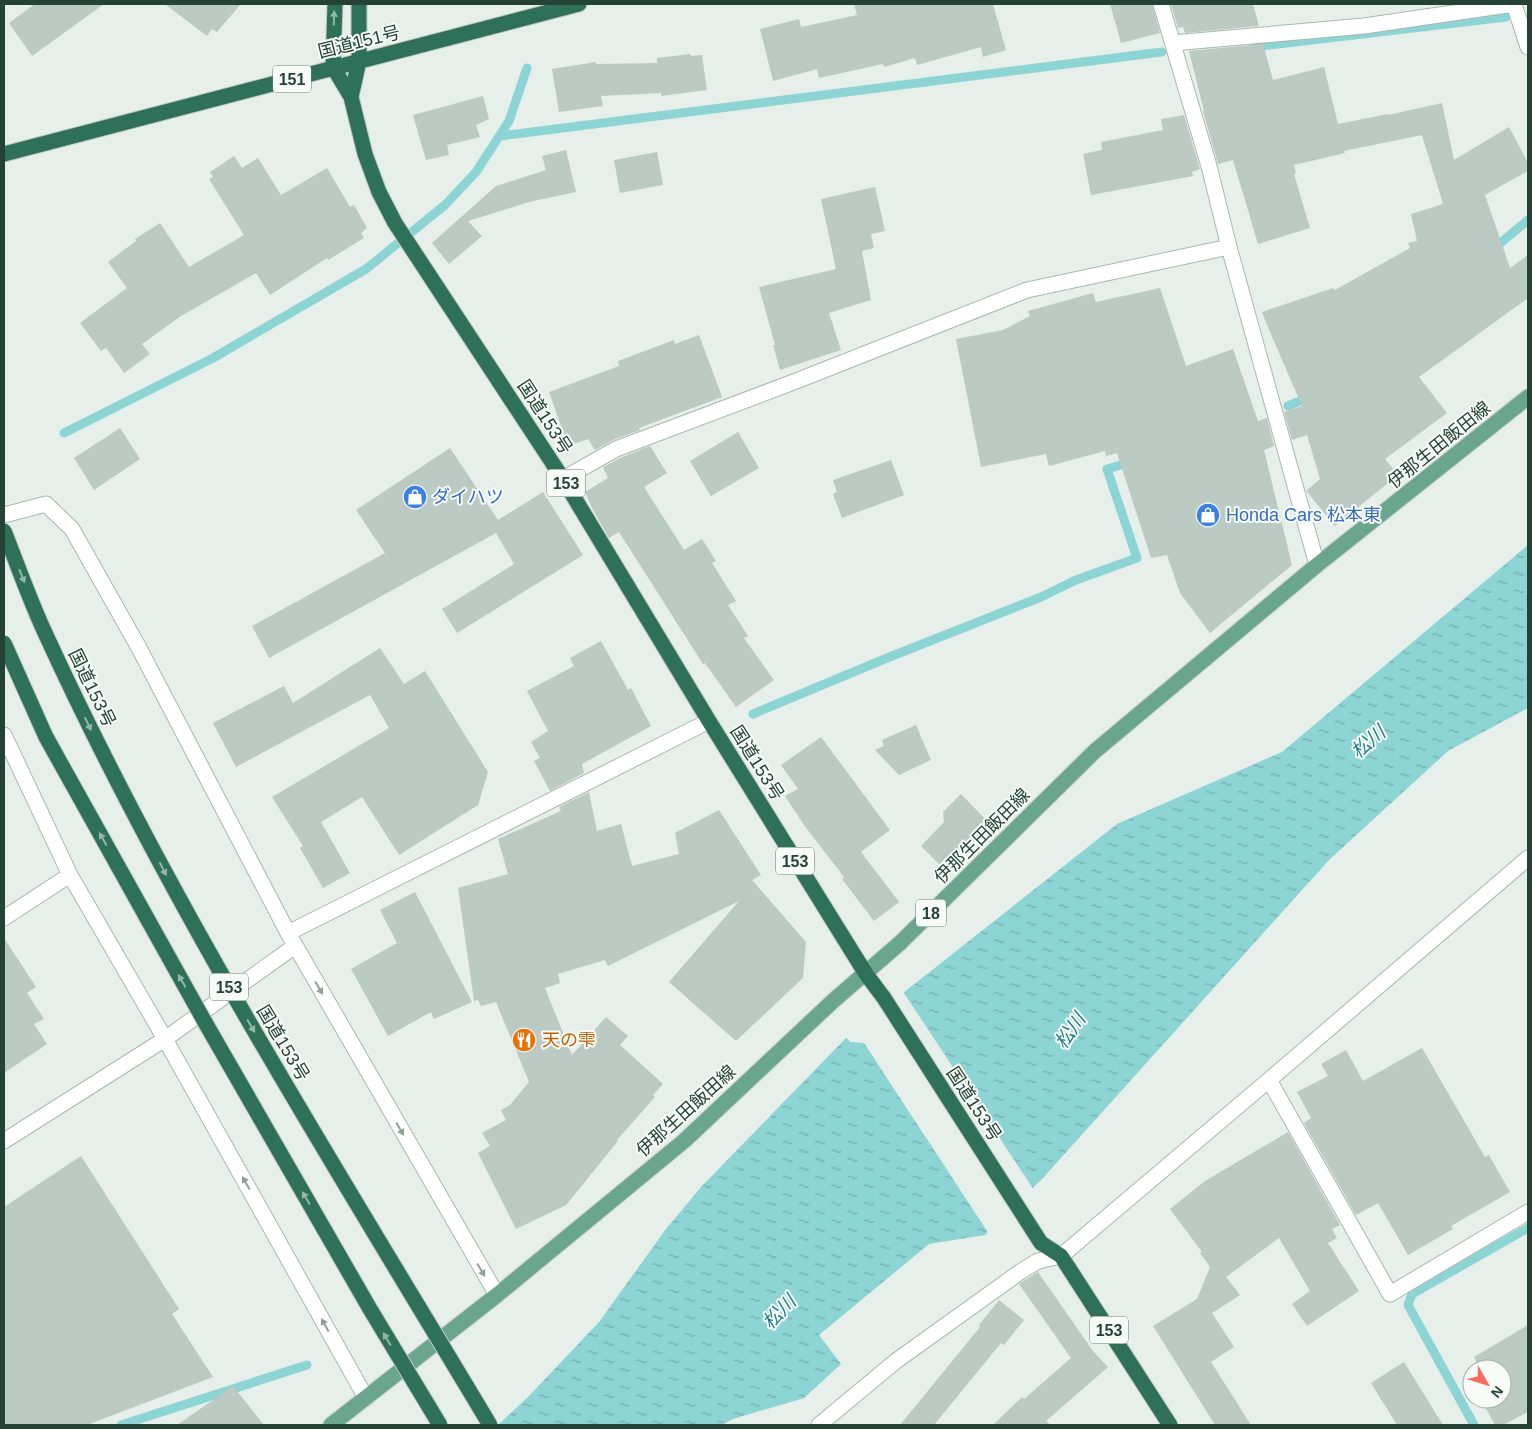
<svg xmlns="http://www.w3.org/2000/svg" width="1532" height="1429" font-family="Helvetica,'Noto Sans JP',sans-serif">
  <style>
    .water { fill: url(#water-ripples) }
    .pier { fill: #e6efea }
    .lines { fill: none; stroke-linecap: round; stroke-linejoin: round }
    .stream { stroke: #8dd4d5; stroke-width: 9 }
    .building { fill: #bbcac2 }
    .minor-casing { stroke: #a8b8b0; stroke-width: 17 }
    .major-casing { stroke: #c2cac7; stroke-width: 17 }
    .highway-casing { stroke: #c2cac7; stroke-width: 17 }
    .minor { stroke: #fff; stroke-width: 15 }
    .major { stroke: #69a68d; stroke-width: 15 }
    .highway { stroke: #2e7059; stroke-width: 15 }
    .highway-bridge-casing { stroke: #c2cac7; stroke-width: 17; stroke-linecap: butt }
    .highway-bridge { stroke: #2e7059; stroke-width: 15 }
    .oneway { fill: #92b6a8 }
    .oneway2 { fill: #92a09a }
    .labels { text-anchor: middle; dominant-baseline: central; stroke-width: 4; stroke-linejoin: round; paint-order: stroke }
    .shield { fill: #f7fbf8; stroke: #637a70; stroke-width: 1 }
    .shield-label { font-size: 16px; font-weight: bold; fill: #244236 }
    .street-label { font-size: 18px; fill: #244236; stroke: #f7fbf8 }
    .shop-label { font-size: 18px; fill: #366cbe; stroke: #f7fbf8; text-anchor: start }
    .food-label { font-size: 18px; fill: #c56008; stroke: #f7fbf8; text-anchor: start }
    .water-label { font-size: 19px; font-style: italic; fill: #1b7f81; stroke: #f7fbf8 }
  </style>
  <defs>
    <pattern id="water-ripples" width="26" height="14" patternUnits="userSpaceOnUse" patternTransform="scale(1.25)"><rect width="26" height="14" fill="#8dd4d5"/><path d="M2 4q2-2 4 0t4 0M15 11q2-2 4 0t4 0" fill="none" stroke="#73aeae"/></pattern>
  </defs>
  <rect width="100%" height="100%" fill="#e6efea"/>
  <path class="water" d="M 1528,545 L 1528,708 L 1448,751 L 1329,860 L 1042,1179 L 985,1235 L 929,1244 L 819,1335 L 841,1364 L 804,1398 L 733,1419 L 721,1425 L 498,1425 L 528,1397 L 599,1322 L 666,1229 L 702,1186 L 846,1038 L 1117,824 L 1282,752 Z"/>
  <path class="pier" d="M 902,990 L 1034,1190 L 989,1234 L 864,1043 L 850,1042 L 845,1036 Z"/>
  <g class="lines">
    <path class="stream" d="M 1253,47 L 1506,17
      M 500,136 L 1162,52
      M 1492,250 L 1528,220
      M 1288,406 L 1311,396
      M 64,433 L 213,358 L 366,269 L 445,205 L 476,172 L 509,121 L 527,68
      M 753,714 L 887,658 L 1041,597 L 1076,580 L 1137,558 L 1107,469 L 1131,462
      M 121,1425 L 307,1365
      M 1474,1425 L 1408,1305 L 1412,1294 L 1528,1228"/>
  </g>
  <path class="building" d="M 35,4 L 104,4 L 32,56 L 9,23 Z
    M 165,4 L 241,4 L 217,32 L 212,29 L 207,36 Z
    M 854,4 L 993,4 L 1006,50 L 983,57 L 981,47 L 917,65 L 915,58 L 884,67 L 883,64 L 819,78 L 817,69 L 773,81 L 760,29 L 799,19 L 801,27 L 857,15 Z
    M 1110,4 L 1152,4 L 1160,33 L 1121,43 Z
    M 1171,4 L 1253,4 L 1259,26 L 1185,33 L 1183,27 L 1178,28 Z
    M 1263,44 L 1273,80 L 1324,67 L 1338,124 L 1388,114 L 1388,115 L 1442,103 L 1454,160 L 1509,127 L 1528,163 L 1528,171 L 1485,195 L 1510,268 L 1528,255 L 1528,298 L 1419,377 L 1447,413 L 1385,459 L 1398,475 L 1335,526 L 1307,492 L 1306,491 L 1320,479 L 1307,435 L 1292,440 L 1284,412 L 1302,406 L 1267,325 L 1262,312 L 1333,288 L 1335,290 L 1410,248 L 1408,243 L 1417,241 L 1411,214 L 1443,204 L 1422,135 L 1344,151 L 1345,153 L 1294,165 L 1296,173 L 1294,174 L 1310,228 L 1258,244 L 1233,160 L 1218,164 L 1203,111 L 1204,111 L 1189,51 Z
    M 690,54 L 691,56 L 702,55 L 707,90 L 661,96 L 661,93 L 601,96 L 603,106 L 559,112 L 552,69 L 596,62 L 596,64 L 657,63 L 657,58 Z
    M 483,96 L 489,119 L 476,125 L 480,137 L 447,145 L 449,155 L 426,160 L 413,115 Z
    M 1184,115 L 1200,169 L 1192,172 L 1193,176 L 1091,195 L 1083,154 L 1102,150 L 1101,142 L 1163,130 L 1161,119 Z
    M 566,150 L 576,192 L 529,202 L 468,221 L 482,236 L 449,264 L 432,243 L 496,186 L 546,170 L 542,156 Z
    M 657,152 L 663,185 L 620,193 L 614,160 Z
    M 234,156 L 242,168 L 258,158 L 281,195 L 327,168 L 350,207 L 354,205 L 367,228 L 361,233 L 364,238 L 328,260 L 327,258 L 270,295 L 256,273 L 181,316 L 142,344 L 150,354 L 124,373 L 106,348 L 101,351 L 80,323 L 127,288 L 108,262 L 136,241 L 135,239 L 160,223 L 189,267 L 244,235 L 209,179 L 213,177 L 210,172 Z
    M 875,187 L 885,231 L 871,234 L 874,248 L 862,251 L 871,300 L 829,313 L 841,350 L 780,370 L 773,345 L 775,345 L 759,287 L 836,269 L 821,199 Z
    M 1160,288 L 1186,366 L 1233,349 L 1258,421 L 1267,418 L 1274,446 L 1264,450 L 1292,565 L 1210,633 L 1180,593 L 1167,555 L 1151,558 L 1117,453 L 1106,456 L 1105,451 L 1049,466 L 1046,454 L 981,467 L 956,339 L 1003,330 L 1030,316 L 1028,311 L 1093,293 L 1096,302 Z
    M 699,335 L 722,397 L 639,428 L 640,430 L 613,440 L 595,450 L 588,439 L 568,446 L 549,392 L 619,366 L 618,361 L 674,340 L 675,344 Z
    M 120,428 L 140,459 L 94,490 L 74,458 Z
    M 738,432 L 759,468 L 711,496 L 690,461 Z
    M 650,446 L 667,473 L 644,487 L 684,550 L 702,539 L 716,561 L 712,563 L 736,601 L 728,605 L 748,636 L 744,638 L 774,680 L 736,707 L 705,663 L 703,664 L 619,532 L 609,538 L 591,506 L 585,492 L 608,478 L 603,467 L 620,458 Z
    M 450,448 L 498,520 L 543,492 L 583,555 L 457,633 L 442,609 L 514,564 L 496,533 L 269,658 L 252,626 L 385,553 L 356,510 Z
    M 891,460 L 904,495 L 842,518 L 833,494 L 837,492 L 833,480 Z
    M 601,641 L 628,690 L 631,688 L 651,726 L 582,764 L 584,773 L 550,791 L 534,761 L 540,758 L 531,742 L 548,731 L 527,691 L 574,666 L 570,658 Z
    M 380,648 L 404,684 L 425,671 L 488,772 L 478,805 L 399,855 L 362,797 L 321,822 L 350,873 L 323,888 L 300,848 L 303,846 L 272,797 L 389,728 L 370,695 L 236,767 L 213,723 L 284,686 L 293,703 Z
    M 916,725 L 931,760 L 899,775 L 875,750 L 884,746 L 882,740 Z
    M 821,737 L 890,830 L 861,852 L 899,902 L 874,921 L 842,879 L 844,877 L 804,825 L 785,796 L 798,789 L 781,765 Z
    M 589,792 L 597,831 L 621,824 L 632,866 L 679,854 L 675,833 L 719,810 L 761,875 L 752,880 L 806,942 L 803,978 L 736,1041 L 669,982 L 739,901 L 608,966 L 605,960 L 558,974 L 560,983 L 545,988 L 572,1055 L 606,1017 L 628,1036 L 620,1045 L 663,1084 L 653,1095 L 655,1097 L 617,1140 L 618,1141 L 566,1205 L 516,1229 L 478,1153 L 490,1146 L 482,1133 L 506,1120 L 501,1110 L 510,1105 L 529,1082 L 496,1002 L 481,1006 L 478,1000 L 474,1001 L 458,888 L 508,874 L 498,839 L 561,811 L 559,807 Z
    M 961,794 L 991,825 L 968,847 L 967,846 L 944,869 L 921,846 L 944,822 L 943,812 Z
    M 415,892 L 472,1002 L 434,1019 L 431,1012 L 388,1036 L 351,969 L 397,943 L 380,910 Z
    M 4,938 L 36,987 L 27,993 L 44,1019 L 34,1024 L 47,1044 L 4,1073 Z
    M 1422,1048 L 1485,1157 L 1489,1155 L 1510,1192 L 1451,1226 L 1453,1229 L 1408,1255 L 1378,1203 L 1356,1215 L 1304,1123 L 1311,1118 L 1297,1092 L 1328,1076 L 1321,1064 L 1346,1050 L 1363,1081 Z
    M 1288,1132 L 1340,1225 L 1332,1229 L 1337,1238 L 1328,1243 L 1359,1291 L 1307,1326 L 1292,1304 L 1310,1291 L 1279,1238 L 1226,1277 L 1240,1295 L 1212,1313 L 1234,1347 L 1211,1362 L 1251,1425 L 1215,1425 L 1153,1326 L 1197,1299 L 1210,1267 L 1200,1253 L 1202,1252 L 1170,1209 L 1205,1181 Z
    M 81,1156 L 179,1309 L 172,1314 L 213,1377 L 87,1425 L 4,1425 L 4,1207 Z
    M 1038,1272 L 1093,1351 L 1108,1367 L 1046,1421 L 1050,1425 L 993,1425 L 1022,1397 L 1024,1399 L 1071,1358 L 1019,1284 Z
    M 999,1300 L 1024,1320 L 1004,1345 L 1001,1343 L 934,1425 L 900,1425 L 980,1327 L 979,1325 Z
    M 1528,1325 L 1528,1412 L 1503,1425 L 1495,1425 L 1483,1403 L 1491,1399 L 1502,1399 L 1502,1369 L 1480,1369 L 1474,1357 Z
    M 1404,1362 L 1443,1425 L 1397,1425 L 1371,1383 Z
    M 233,1386 L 264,1425 L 177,1425 Z"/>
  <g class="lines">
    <g class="minor-casing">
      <path id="minor" d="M 1161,4 L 1209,166 L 1229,247 L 1317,565
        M 1514,4 L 1528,47
        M 1173,43 L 1364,26 L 1514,4
        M 563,479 L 616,449 L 791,383 L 1027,290 L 1229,247
        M 4,515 L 46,504 L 72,529 L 139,648 L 288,933 L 497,1295
        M 4,735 L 70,875 L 165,1039 L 366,1398
        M 4,918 L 70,875
        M 288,933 L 709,721
        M 1269,1080 L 1390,1294 L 1528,1212
        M 4,1141 L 165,1039 L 295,946
        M 819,1425 L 896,1361 L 1020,1272 L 1038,1261 L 1061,1256 L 1269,1080 L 1528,858"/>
    </g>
    <g class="major-casing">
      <path id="major" d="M 331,1425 L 497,1295 L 684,1141 L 833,1001 L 900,943 L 1095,751 L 1317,565 L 1528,397"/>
    </g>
    <g class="highway-casing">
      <path id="highway" d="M 335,4 L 333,67 L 351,97 L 365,154 L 379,192 L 395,223 L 563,479 L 709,721 L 866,974 L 884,998 L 1041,1243 L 1061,1256 L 1170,1425
        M 351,97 L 359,61 L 359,4
        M 4,154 L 579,4"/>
    </g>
    <use href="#minor" class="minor"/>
    <use href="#major" class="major"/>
    <use href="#highway" class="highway"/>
    <g class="highway-bridge-casing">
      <path id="highway-bridge" d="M 4,531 C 18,566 30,601 46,635 C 172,910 335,1166 490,1425
        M 4,643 L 46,737 L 206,1024 L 370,1309 L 440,1425"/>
    </g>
    <use href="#highway-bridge" class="highway-bridge"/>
  </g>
  <defs><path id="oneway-solid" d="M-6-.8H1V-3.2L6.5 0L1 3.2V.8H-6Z" transform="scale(1.25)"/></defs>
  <g class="oneway">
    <use href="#oneway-solid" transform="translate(334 18) rotate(-88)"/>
    <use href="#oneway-solid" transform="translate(22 576) rotate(68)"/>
    <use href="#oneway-solid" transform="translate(88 724) rotate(65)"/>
    <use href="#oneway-solid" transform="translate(103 839) rotate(-119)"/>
    <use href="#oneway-solid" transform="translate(163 869) rotate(63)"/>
    <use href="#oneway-solid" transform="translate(182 981) rotate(-119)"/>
    <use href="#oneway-solid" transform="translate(251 1026) rotate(59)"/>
    <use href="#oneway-solid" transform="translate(306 1198) rotate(-120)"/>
    <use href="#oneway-solid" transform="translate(387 1339) rotate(-121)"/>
  </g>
  <g class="oneway2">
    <use href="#oneway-solid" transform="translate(319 988) rotate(60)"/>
    <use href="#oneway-solid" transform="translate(400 1129) rotate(60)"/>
    <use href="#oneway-solid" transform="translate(246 1183) rotate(-119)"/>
    <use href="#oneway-solid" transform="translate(481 1270) rotate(59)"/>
    <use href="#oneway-solid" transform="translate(325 1325) rotate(-119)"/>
  </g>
  <defs>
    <g id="shop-disc" transform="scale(1.25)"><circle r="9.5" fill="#3f7fe0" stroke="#f7fbf8"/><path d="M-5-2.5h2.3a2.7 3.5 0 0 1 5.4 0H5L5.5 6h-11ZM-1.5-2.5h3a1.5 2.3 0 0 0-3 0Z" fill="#fff"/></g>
    <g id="restaurant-disc" transform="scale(1.25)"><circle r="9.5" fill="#e8710a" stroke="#f7fbf8"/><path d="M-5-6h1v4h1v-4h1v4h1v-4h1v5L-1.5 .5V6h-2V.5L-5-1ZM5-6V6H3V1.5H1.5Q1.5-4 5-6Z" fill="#fff"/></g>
  </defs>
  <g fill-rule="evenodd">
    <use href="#shop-disc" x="415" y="497"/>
    <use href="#shop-disc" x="1208" y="515"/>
    <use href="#restaurant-disc" x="524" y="1040"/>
  </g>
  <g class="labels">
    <g class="shield">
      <rect x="273" y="65.5" width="38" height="27" rx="4"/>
      <rect x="547" y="469.5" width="38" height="27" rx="4"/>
      <rect x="776" y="847.5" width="38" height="27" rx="4"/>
      <rect x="916" y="899.5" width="30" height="27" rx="4"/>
      <rect x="210" y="973.5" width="38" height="27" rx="4"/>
      <rect x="1090" y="1316.5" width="38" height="27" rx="4"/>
    </g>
    <g class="shield-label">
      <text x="292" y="79">151</text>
      <text x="566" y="483">153</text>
      <text x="795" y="861">153</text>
      <text x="931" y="913">18</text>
      <text x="229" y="987">153</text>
      <text x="1109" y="1330">153</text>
    </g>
    <g class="street-label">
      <text transform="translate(359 42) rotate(-14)">国道151号</text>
      <text transform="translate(545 417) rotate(57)">国道153号</text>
      <text transform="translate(1439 445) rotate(-39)">伊那生田飯田線</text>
      <text transform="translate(92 688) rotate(64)">国道153号</text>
      <text transform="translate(757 763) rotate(58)">国道153号</text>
      <text transform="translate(982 836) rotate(-45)">伊那生田飯田線</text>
      <text transform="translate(283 1043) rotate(59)">国道153号</text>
      <text transform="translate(974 1104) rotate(57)">国道153号</text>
      <text transform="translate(686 1111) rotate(-42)">伊那生田飯田線</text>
    </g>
    <g class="shop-label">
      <text x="432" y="497">ダイハツ</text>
      <text x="1226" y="515">Honda Cars 松本東</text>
    </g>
    <g class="food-label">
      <text x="542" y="1040">天の雫</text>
    </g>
    <g class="water-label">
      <text transform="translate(1368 742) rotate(-41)">松川</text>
      <text transform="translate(1070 1031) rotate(-55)">松川</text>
      <text transform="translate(779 1312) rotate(-46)">松川</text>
    </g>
  </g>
  <rect width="1532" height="1429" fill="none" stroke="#244236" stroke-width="10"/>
  <g transform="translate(1487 1384) rotate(129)"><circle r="24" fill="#f7fbf8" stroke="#a3b1aa"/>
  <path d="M0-4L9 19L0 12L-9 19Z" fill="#f66d5d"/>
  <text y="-8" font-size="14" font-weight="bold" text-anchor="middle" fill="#244236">N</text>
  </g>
</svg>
